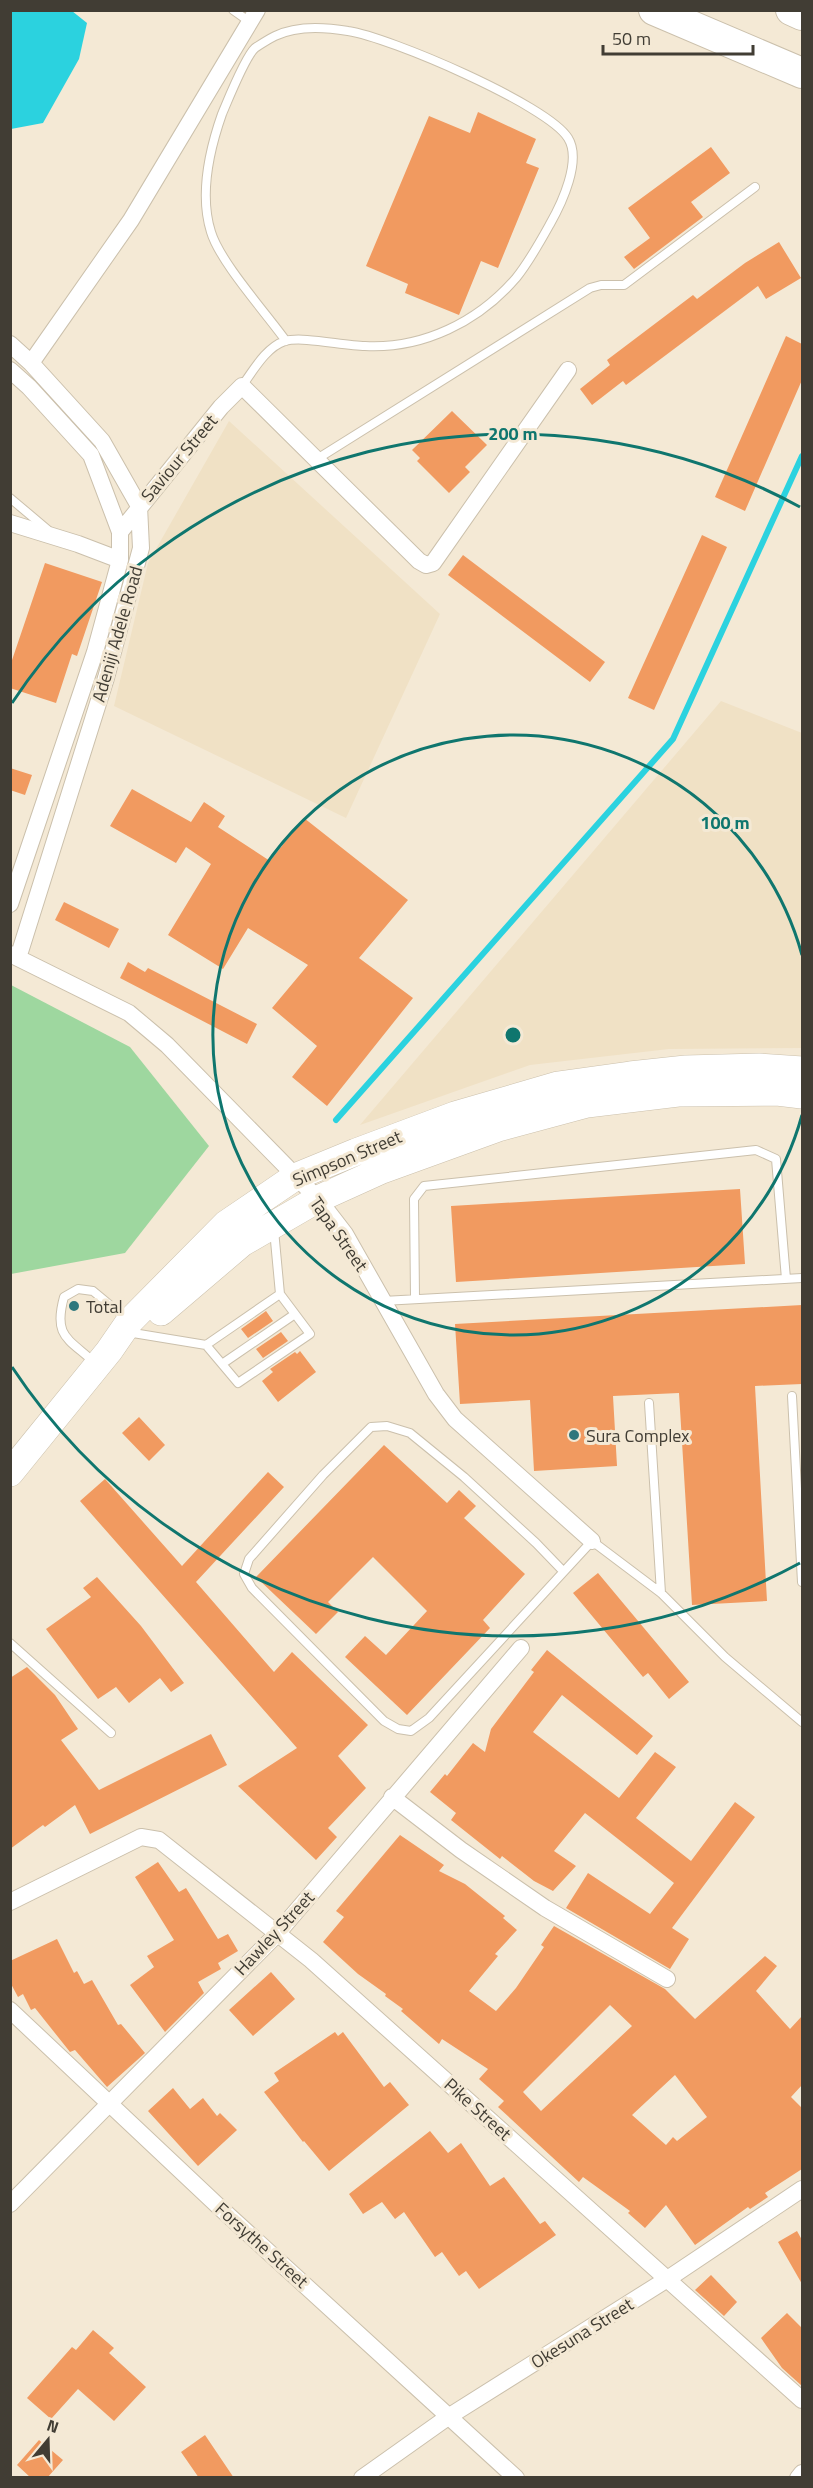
<svg xmlns="http://www.w3.org/2000/svg" width="813" height="2488" font-family="'Titillium Web',sans-serif">
  <style>
    .built { fill: #f0e1c5 }
    .green { fill: #9ed79f }
    .water { fill: #2bd2df }
    .lines { fill: none; stroke-linecap: round; stroke-linejoin: round }
    .stream { stroke: #2bd2df; stroke-width: 6 }
    .building { fill: #f19a60; fill-rule: evenodd }
    .lane-casing { stroke: #cbc0ac; stroke-width: 10 }
    .street-casing { stroke: #cbc0ac; stroke-width: 18 }
    .primary-casing { stroke: #cbc0ac; stroke-width: 28 }
    .highway-casing { stroke: #cbc0ac; stroke-width: 32 }
    .lane { stroke: #fff; stroke-width: 8 }
    .street { stroke: #fff; stroke-width: 16 }
    .primary { stroke: #fff; stroke-width: 27 }
    .highway { stroke: #fff; stroke-width: 30 }
    .ring { fill: none; stroke: #0f766e; stroke-width: 3 }
    .poi-dot { fill: #2e777d; stroke: #f4e9d5; stroke-width: 2 }
    .labels { text-anchor: middle; dominant-baseline: central; stroke-width: 6; stroke-linejoin: round; paint-order: stroke }
    .street-label { font-size: 18px; fill: #413d34; stroke: #f4e9d5 }
    .poi-label { font-size: 18px; fill: #413d34; stroke: #f4e9d5; text-anchor: start }
    .centre { fill: #0f766e; stroke: #f4e9d5; stroke-width: 3 }
    .ring-label { font-size: 18px; text-anchor: middle; font-weight: bold; fill: #0f766e; stroke: #f4e9d5; stroke-width: 6; stroke-linejoin: round; paint-order: stroke }
  </style>
  <rect width="100%" height="100%" fill="#f4e9d5"/>
  <path class="built" d="M 229,421 L 440,614 L 346,818 L 114,706 L 148,563 Z
    M 721,701 L 802,733 L 802,1048 L 669,1049 L 530,1065 L 360,1125 Z"/>
  <path class="green" d="M 11,985 L 130,1047 L 209,1146 L 125,1253 L 11,1274 Z"/>
  <path class="water" d="M 11,10 L 72,11 L 87,23 L 79,59 L 43,123 L 11,129 Z"/>
  <g class="lines">
    <path class="stream" d="M 336,1120 L 673,739 L 802,456"/>
  </g>
  <path class="building" d="M 478,112 L 536,139 L 526,163 L 539,168 L 498,268 L 481,261 L 459,315 L 405,293 L 408,284 L 366,266 L 429,116 L 470,133 Z
    M 711,147 L 730,173 L 691,202 L 703,217 L 634,269 L 624,257 L 650,238 L 628,208 Z
    M 779,242 L 801,278 L 766,299 L 758,286 L 626,385 L 623,381 L 592,405 L 580,389 L 610,365 L 607,360 L 693,295 L 697,299 L 745,263 Z
    M 786,336 L 802,344 L 802,380 L 745,511 L 715,497 Z
    M 452,411 L 487,445 L 465,467 L 470,472 L 449,493 L 417,461 L 420,458 L 412,450 Z
    M 702,535 L 727,547 L 654,710 L 628,698 Z
    M 463,555 L 605,662 L 590,682 L 448,575 Z
    M 45,563 L 102,582 L 77,656 L 72,654 L 56,703 L 10,688 L 10,666 Z
    M 10,768 L 32,775 L 25,795 L 10,790 Z
    M 132,789 L 191,822 L 204,802 L 225,816 L 218,827 L 270,861 L 304,818 L 408,900 L 359,958 L 413,998 L 327,1106 L 292,1077 L 317,1046 L 272,1008 L 308,965 L 248,928 L 223,969 L 168,935 L 211,864 L 186,847 L 176,863 L 110,826 Z
    M 64,902 L 119,929 L 109,948 L 55,920 Z
    M 128,962 L 145,972 L 148,968 L 257,1024 L 247,1044 L 120,978 Z
    M 740,1189 L 745,1264 L 456,1282 L 451,1206 Z
    M 802,1305 L 802,1384 L 755,1386 L 767,1601 L 692,1605 L 679,1393 L 613,1396 L 617,1466 L 534,1471 L 530,1400 L 460,1404 L 455,1324 Z
    M 266,1311 L 273,1321 L 248,1338 L 241,1329 Z
    M 281,1332 L 288,1341 L 263,1358 L 256,1349 Z
    M 300,1351 L 316,1372 L 278,1402 L 262,1381 L 273,1372 L 270,1369 L 295,1352 L 297,1354 Z
    M 139,1417 L 165,1445 L 149,1461 L 122,1433 Z
    M 384,1445 L 447,1503 L 459,1490 L 476,1506 L 464,1518 L 525,1574 L 483,1620 L 490,1628 L 407,1715 L 345,1657 L 365,1636 L 386,1655 L 427,1611 L 373,1557 L 328,1602 L 338,1612 L 316,1634 L 256,1577 Z
    M 268,1472 L 284,1487 L 196,1582 L 274,1672 L 292,1652 L 368,1725 L 338,1756 L 366,1788 L 328,1828 L 337,1837 L 316,1860 L 238,1786 L 297,1748 L 80,1501 L 105,1479 L 182,1566 Z
    M 598,1573 L 689,1682 L 669,1699 L 648,1673 L 643,1677 L 573,1593 Z
    M 97,1577 L 141,1626 L 184,1683 L 171,1692 L 160,1678 L 129,1703 L 116,1687 L 98,1699 L 46,1629 L 91,1597 L 83,1588 Z
    M 547,1650 L 653,1736 L 637,1755 L 562,1695 L 533,1732 L 619,1798 L 655,1752 L 676,1767 L 636,1818 L 691,1861 L 735,1802 L 755,1817 L 672,1928 L 689,1939 L 670,1969 L 566,1908 L 588,1873 L 650,1914 L 674,1883 L 585,1813 L 554,1851 L 576,1866 L 553,1891 L 534,1881 L 502,1856 L 500,1859 L 451,1820 L 456,1813 L 430,1792 L 445,1774 L 447,1776 L 473,1743 L 485,1752 L 491,1729 L 534,1672 L 531,1670 Z
    M 27,1667 L 55,1695 L 78,1729 L 61,1740 L 99,1790 L 211,1734 L 227,1765 L 90,1834 L 75,1805 L 45,1827 L 43,1825 L 10,1849 L 10,1678 Z
    M 400,1835 L 444,1865 L 439,1871 L 465,1884 L 505,1916 L 503,1918 L 517,1930 L 495,1954 L 498,1956 L 469,1991 L 496,2011 L 516,1988 L 544,1947 L 541,1945 L 554,1926 L 665,1989 L 695,2019 L 765,1956 L 777,1966 L 756,1991 L 790,2029 L 802,2016 L 802,2085 L 791,2097 L 802,2108 L 802,2169 L 765,2193 L 768,2197 L 750,2209 L 748,2207 L 695,2245 L 666,2205 L 645,2228 L 628,2213 L 630,2211 L 583,2177 L 579,2182 L 498,2107 L 504,2101 L 479,2079 L 488,2069 L 442,2039 L 439,2044 L 401,2011 L 403,2009 L 385,1996 L 386,1994 L 358,1974 L 323,1942 L 344,1917 L 336,1911 ZM 610,2005 L 632,2026 L 541,2111 L 523,2092 ZM 675,2075 L 707,2117 L 677,2141 L 673,2137 L 666,2145 L 632,2115 Z
    M 158,1862 L 179,1892 L 186,1888 L 218,1939 L 228,1934 L 238,1951 L 218,1963 L 221,1969 L 198,1982 L 204,1993 L 165,2032 L 130,1985 L 154,1967 L 147,1956 L 174,1940 L 135,1877 Z
    M 57,1939 L 74,1973 L 77,1971 L 84,1984 L 92,1980 L 118,2025 L 121,2024 L 145,2053 L 107,2087 L 75,2050 L 70,2052 L 35,2008 L 31,2010 L 23,1994 L 18,1997 L 10,1982 L 10,1961 Z
    M 271,1972 L 295,1999 L 253,2036 L 229,2010 Z
    M 335,2032 L 338,2036 L 343,2032 L 384,2087 L 390,2082 L 409,2105 L 329,2171 L 304,2141 L 303,2142 L 264,2092 L 279,2081 L 274,2073 Z
    M 173,2088 L 190,2109 L 203,2098 L 217,2116 L 220,2113 L 237,2130 L 198,2166 L 148,2111 Z
    M 430,2131 L 448,2153 L 461,2143 L 490,2186 L 504,2177 L 540,2224 L 545,2221 L 556,2235 L 479,2289 L 466,2271 L 459,2276 L 442,2252 L 435,2257 L 404,2212 L 395,2219 L 382,2202 L 363,2214 L 349,2194 Z
    M 797,2231 L 802,2240 L 802,2284 L 778,2242 Z
    M 711,2275 L 737,2302 L 724,2316 L 695,2290 Z
    M 787,2313 L 802,2328 L 802,2386 L 782,2368 L 761,2338 Z
    M 93,2330 L 114,2348 L 109,2353 L 146,2387 L 114,2421 L 78,2389 L 51,2419 L 27,2398 L 72,2347 L 76,2350 Z
    M 205,2435 L 234,2478 L 199,2478 L 181,2452 Z
    M 39,2440 L 63,2460 L 47,2478 L 31,2478 L 17,2465 Z"/>
  <g class="lines">
    <g class="lane-casing">
      <path id="lane" d="M 233,10 L 250,22
        M 242,386 C 253,371 266,347 285,341 C 303,336 344,346 365,346 C 423,349 478,322 516,278 C 529,262 540,242 550,224 C 562,203 582,160 568,138 C 548,105 389,37 348,31 C 325,27 297,25 275,36 C 269,39 261,44 255,48 C 245,57 228,100 222,114 C 209,151 199,194 211,232 C 220,262 266,313 286,341
        M 317,459 L 590,288 L 601,285 L 624,285 L 755,187
        M 10,498 L 48,530
        M 415,1298 L 414,1199 L 424,1186 L 756,1150 L 776,1159 L 786,1279
        M 383,1301 L 802,1278
        M 133,1333 L 206,1345 L 280,1294 L 274,1230
        M 206,1345 L 238,1383 L 310,1334 L 280,1294
        M 95,1363 C 68,1338 53,1337 64,1297 L 78,1289 L 93,1291 L 128,1320
        M 222,1364 L 295,1314
        M 792,1396 L 802,1582
        M 649,1403 L 661,1593
        M 563,1571 L 536,1543 L 464,1477 L 410,1433 L 387,1426 L 371,1427 L 323,1475 L 249,1559 L 244,1574 L 252,1588 L 384,1721 L 398,1729 L 411,1731 L 429,1718 L 592,1541 L 661,1593 L 725,1657 L 802,1722
        M 10,1643 L 111,1733"/>
    </g>
    <g class="street-casing">
      <path id="street" d="M 10,344 L 31,363 L 102,441 L 139,506 L 141,548 L 106,678 L 18,958
        M 31,363 L 131,220 L 257,10
        M 10,370 L 29,387 L 91,455 L 120,532 L 120,560 L 95,652 L 10,904
        M 10,523 L 78,544 L 120,560
        M 120,532 L 221,407 L 242,386 L 419,561 L 426,565 L 433,563 L 568,370
        M 10,954 L 129,1013 L 167,1045 L 318,1199 L 345,1234 L 436,1394 L 455,1419 L 592,1541
        M 392,1797 L 461,1850 L 545,1908 L 667,1979
        M 10,1902 L 141,1837 L 159,1840 L 311,1960 L 802,2400
        M 10,2010 L 216,2204 L 516,2478
        M 10,2204 L 276,1935 L 521,1648
        M 362,2478 L 448,2417 L 669,2278 L 802,2189
        M 798,2478 L 802,2473"/>
    </g>
    <g class="primary-casing">
      <path id="primary" d="M 161,1312 L 242,1243 L 318,1199 L 382,1170 L 498,1128 L 587,1104 L 678,1093 L 777,1092 L 802,1095
        M 10,1473 L 109,1351 L 129,1322 L 226,1224 L 295,1177 L 356,1152 L 455,1115 L 558,1085 L 630,1075 L 686,1069 L 759,1067 L 802,1070"/>
    </g>
    <g class="highway-casing">
      <path id="highway" d="M 654,10 L 802,73
        M 791,10 L 802,15"/>
    </g>
    <use href="#lane" class="lane"/>
    <use href="#street" class="street"/>
    <use href="#primary" class="primary"/>
    <use href="#highway" class="highway"/>
  </g>
  <g class="ring">
    <path d="M802 1115A300 300 0 1 1 802 955"/>
    <path d="M800 1563A601 601 0 0 1 12 1367M12 703A601 601 0 0 1 800 507"/>
  </g>
  <g class="poi-dot">
    <circle cx="74" cy="1306" r="6"/>
    <circle cx="574" cy="1435" r="6"/>
  </g>
  <g class="labels">
    <g class="street-label">
      <text transform="translate(179 458) rotate(-50)">Saviour Street</text>
      <text transform="translate(117 634) rotate(-74)">Adeniji Adele Road</text>
      <text transform="translate(347 1158) rotate(-23)">Simpson Street</text>
      <text transform="translate(339 1234) rotate(55)">Tapa Street</text>
      <text transform="translate(274 1933) rotate(-47)">Hawley Street</text>
      <text transform="translate(478 2109) rotate(42)">Pike Street</text>
      <text transform="translate(262 2245) rotate(42)">Forsythe Street</text>
      <text transform="translate(582 2333) rotate(-32)">Okesuna Street</text>
    </g>
    <g class="poi-label">
      <text x="86" y="1306">Total</text>
      <text x="586" y="1435">Sura Complex</text>
    </g>
  </g>
  <circle cx="513" cy="1035" r="9" class="centre"/>
  <g class="ring-label">
    <text x="513" y="440">200 m</text>
    <text x="725" y="829">100 m</text>
  </g>
  <rect width="813" height="2488" fill="none" stroke="#413d34" stroke-width="24"/>
  <g transform="translate(48 2440) rotate(19)" stroke="#f4e9d5" stroke-width="4.5" paint-order="stroke">
  <path d="M0-4.5L10 22L0 15L-10 22Z" fill="#413d34"/>
  <text y="-9" font-size="16" font-weight="bold" text-anchor="middle" fill="#413d34">N</text>
  </g>
  <path d="M603 45v9h150v-9" fill="none" stroke="#413d34" stroke-width="3"/>
  <text x="612" y="45" font-size="18" fill="#413d34" stroke="#f4e9d5" stroke-width="4.5" paint-order="stroke">50 m</text>
</svg>
